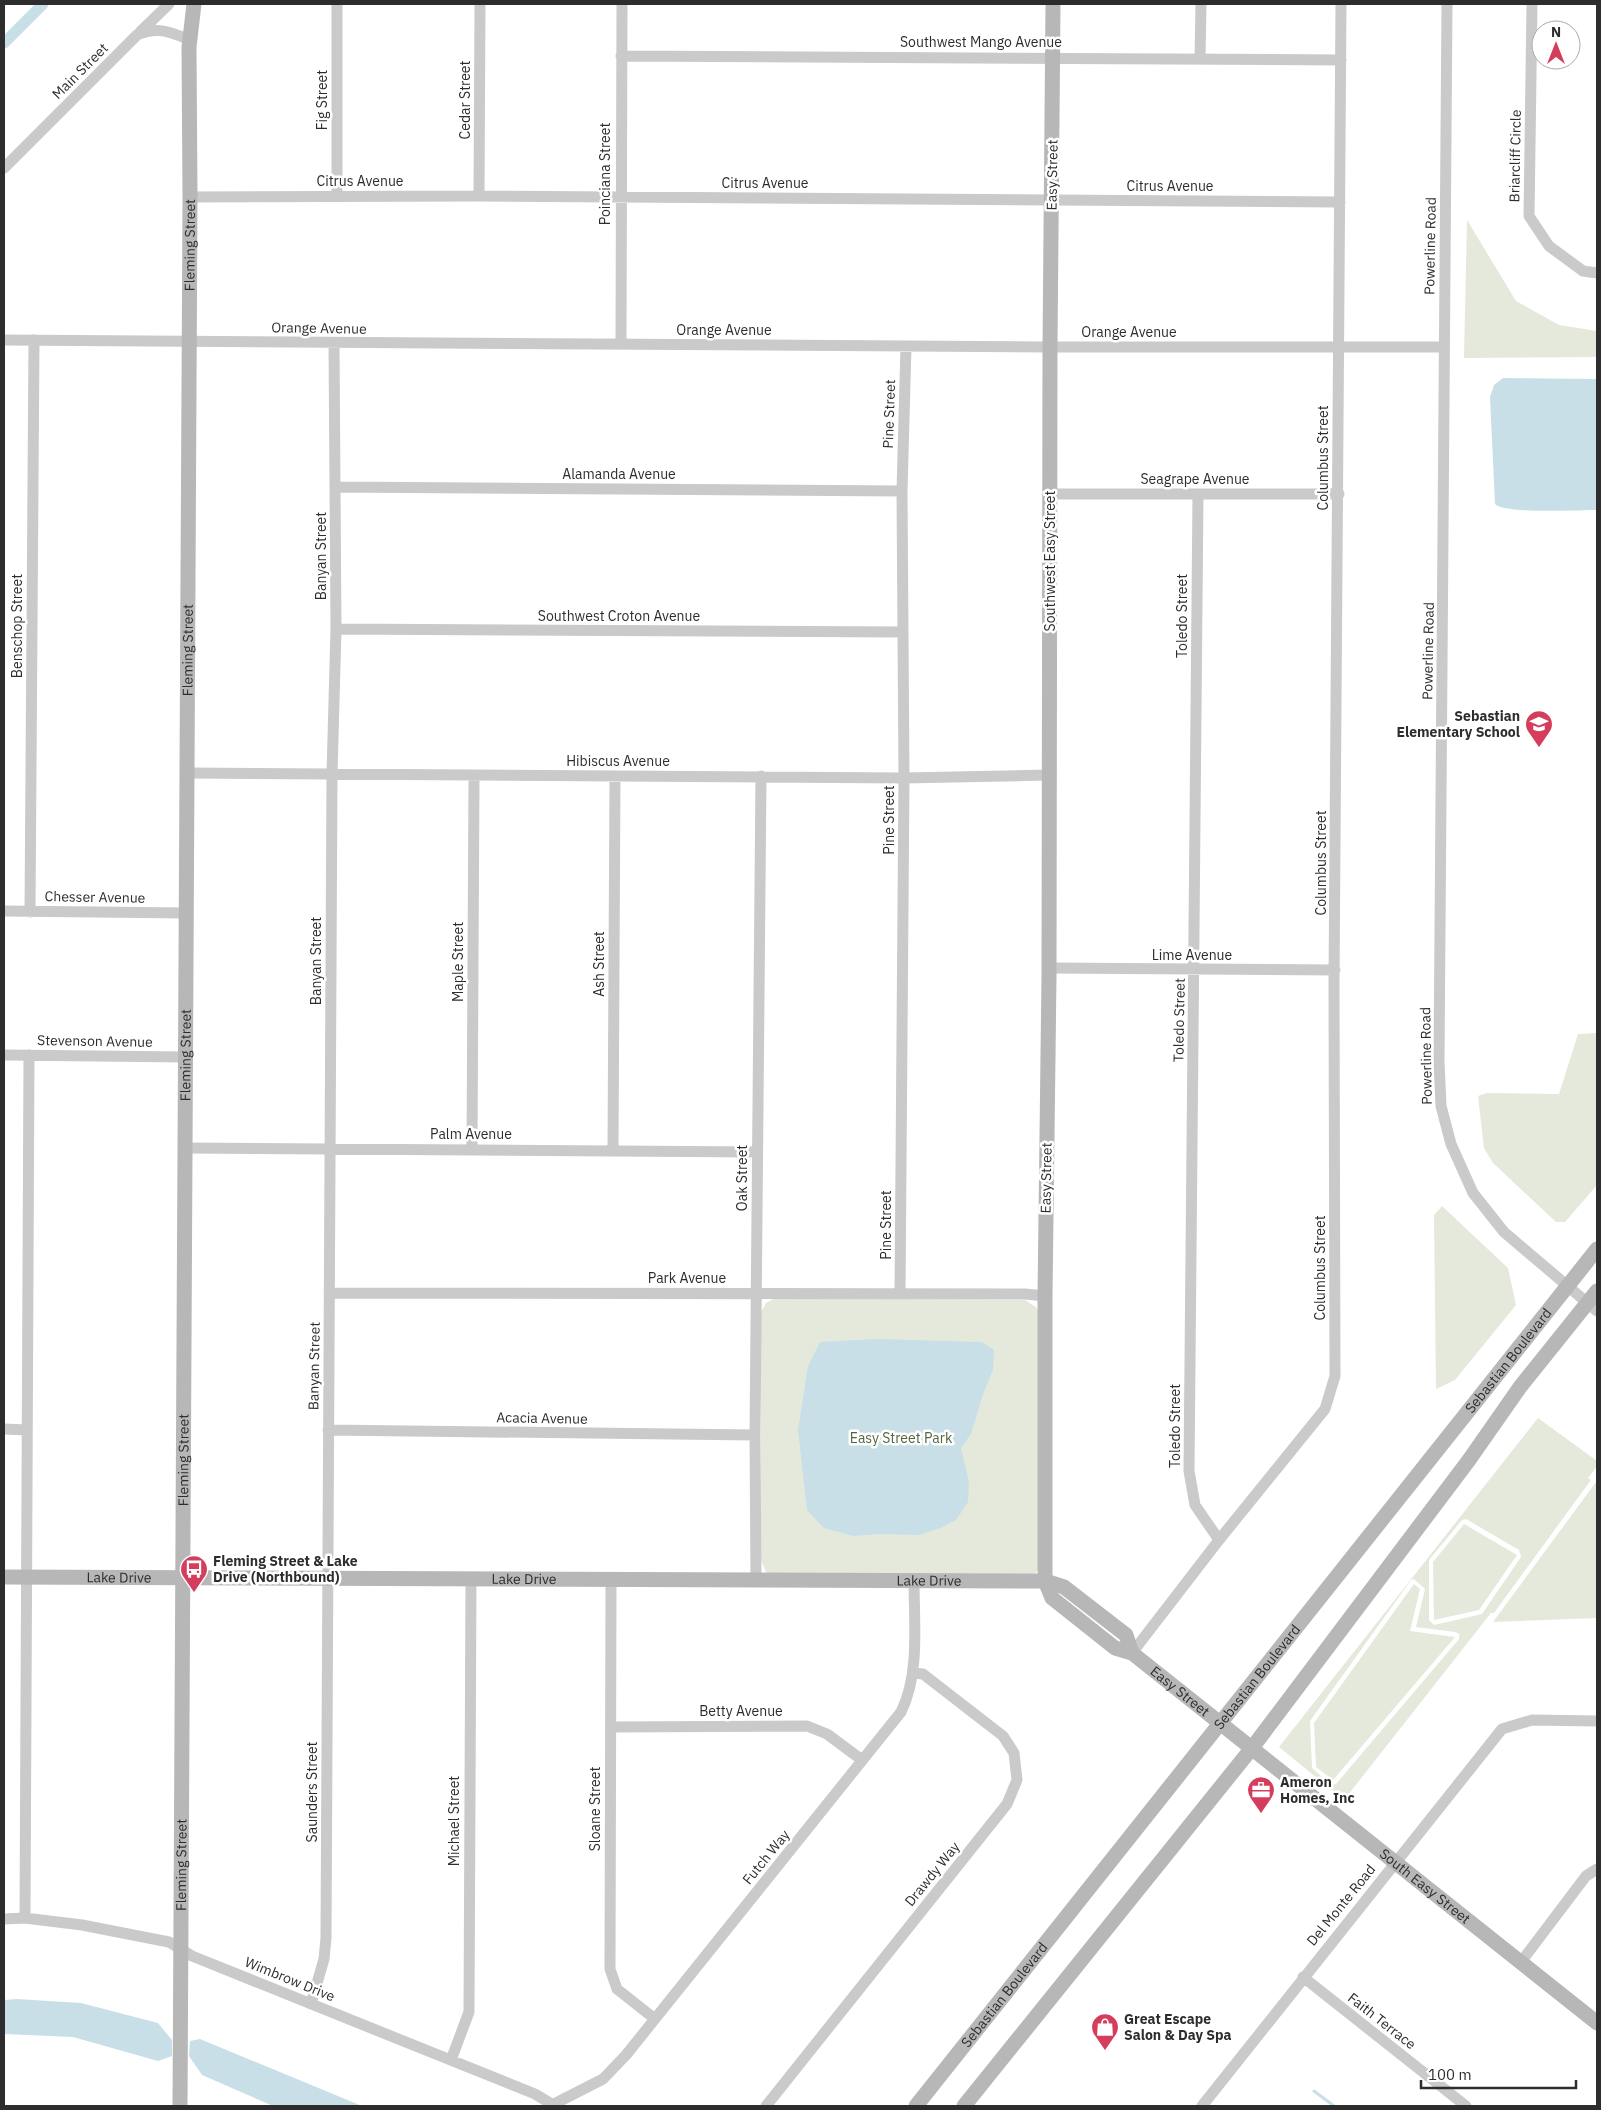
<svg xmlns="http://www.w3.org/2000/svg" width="1601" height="2110" font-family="'IBM Plex Sans',sans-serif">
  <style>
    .green { fill: #e4e9db; fill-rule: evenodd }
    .water { fill: #c9dfe7 }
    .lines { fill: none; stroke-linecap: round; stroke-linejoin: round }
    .stream { stroke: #c9dfe7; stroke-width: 3 }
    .canal { stroke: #c9dfe7; stroke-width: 11 }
    .street { stroke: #cacaca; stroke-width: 11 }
    .secondary { stroke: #b7b7b7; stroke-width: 15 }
    .labels { text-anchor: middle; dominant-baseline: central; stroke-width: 5; stroke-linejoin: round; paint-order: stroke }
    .street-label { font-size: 14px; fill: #2d2d2d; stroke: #fff }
    .poi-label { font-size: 14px; font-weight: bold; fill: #2d2d2d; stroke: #fff; text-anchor: start }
    .park-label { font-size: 14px; fill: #55643e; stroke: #fff }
  </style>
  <rect width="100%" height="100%" fill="#fff"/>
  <path class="green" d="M 1467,220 L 1516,301 L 1559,325 L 1597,331 L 1597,357 L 1464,358 Z
    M 1597,1033 L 1597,1185 L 1565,1222 L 1556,1222 L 1493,1163 L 1484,1148 L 1478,1096 L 1487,1093 L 1559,1094 L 1578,1034 Z
    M 1442,1206 L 1508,1268 L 1516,1305 L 1455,1380 L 1436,1389 L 1434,1215 Z
    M 775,1298 L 1025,1300 L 1036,1307 L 1041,1318 L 1040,1566 L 1036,1573 L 1024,1577 L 775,1576 L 766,1572 L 761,1560 L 761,1312 L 766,1303 Z
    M 1538,1418 L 1597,1461 L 1597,1466 L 1588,1478 L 1591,1480 L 1494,1613 L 1491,1613 L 1344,1800 L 1279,1747 ZM 1466,1519 L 1519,1550 L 1521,1557 L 1482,1614 L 1434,1625 L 1429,1620 L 1429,1560 L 1462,1520 ZM 1414,1579 L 1425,1589 L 1416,1627 L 1455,1632 L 1459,1634 L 1459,1639 L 1336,1784 L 1331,1785 L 1312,1768 L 1310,1721 L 1411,1580 Z
    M 1596,1482 L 1597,1483 L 1597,1618 L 1493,1622 Z
    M 1464,1524 L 1517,1555 L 1479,1610 L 1434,1620 L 1433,1562 Z
    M 1414,1584 L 1420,1589 L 1410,1631 L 1455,1637 L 1333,1780 L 1316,1767 L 1314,1723 Z"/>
  <path class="water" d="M 1503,378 L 1597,379 L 1597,510 C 1579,510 1504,514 1495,504 L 1490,397 L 1494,385 Z
    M 875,1339 L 982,1342 L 994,1350 L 993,1370 L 983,1394 L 971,1434 L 961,1448 L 969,1482 L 968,1502 L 956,1520 L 941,1528 L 919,1535 L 879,1534 L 853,1536 L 824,1528 L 807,1510 L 798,1430 L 808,1366 L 820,1342 Z
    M 17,1999 L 81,2003 L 131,2016 L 158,2023 L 172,2040 L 172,2056 L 158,2061 L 73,2037 L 4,2034 L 4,2000 Z
    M 200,2039 L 362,2106 L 273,2106 L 202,2075 L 189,2056 L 190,2041 Z"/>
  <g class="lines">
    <path class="stream" d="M 1314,2091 L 1334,2106"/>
    <path class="canal" d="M 4,43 L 43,4"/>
    <path class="street" d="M 337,4 L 337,196
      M 1447,4 L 1439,1061 L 1441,1106 L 1451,1144 L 1473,1193 L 1504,1232 L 1597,1311
      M 1532,4 L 1529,216 L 1549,246 L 1583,271 L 1597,273
      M 140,32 L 169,4
      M 621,56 L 1341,60
      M 1200,58 L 1201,4
      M 4,168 L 137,35 C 158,26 170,32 190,40
      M 479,196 L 480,4
      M 190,197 L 479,196 L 1340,202
      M 4,340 L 1043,347 L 1444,347
      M 621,344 L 622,4
      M 336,487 L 902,491
      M 1050,494 L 1339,494
      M 1198,494 L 1189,1471 L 1195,1505 L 1219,1540
      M 336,629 L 902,632
      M 187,773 L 904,778 L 1049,775
      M 4,911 L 186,913
      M 30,912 L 34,340
      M 1049,968 L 1335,970
      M 4,1055 L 185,1057
      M 185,1148 L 757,1152
      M 472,1149 L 474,776
      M 613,1151 L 615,777
      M 329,1293 L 1025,1294 L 1045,1296
      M 900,1294 L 904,778 L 902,491 L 906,346
      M 4,1429 L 27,1430
      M 328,1430 L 755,1435
      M 611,1580 L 610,1969 L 617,1989 L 655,2019
      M 756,1580 L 755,1435 L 761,776
      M 1132,1653 L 1219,1540 L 1325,1409 L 1335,1376 L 1334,984 L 1341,4
      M 611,1727 L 807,1726 L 827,1734 L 862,1760
      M 25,1918 L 29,1055
      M 4,1919 L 25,1918 L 82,1925 L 169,1942 L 192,1956 L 535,2094 L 555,2106
      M 1521,1962 L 1586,1876 L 1597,1869
      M 1303,1977 L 1466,2106
      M 311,2004 L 324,1959 L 326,1938 L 332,774 L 336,629 L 334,343
      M 451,2060 L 469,2012 L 471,1579
      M 554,2104 L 603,2079 L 626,2055 L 901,1712 C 920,1674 914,1623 914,1581
      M 766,2106 L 1007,1804 L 1017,1780 L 1014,1753 L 1003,1736 L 923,1674 L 913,1673
      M 1202,2106 L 1502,1729 L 1532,1720 L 1597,1721"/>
    <g class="secondary">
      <path id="s1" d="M 1053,4 L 1050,347 L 1049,976 L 1045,1296 L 1045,1581 L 1052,1598 L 1115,1648 L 1132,1653 L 1597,2023"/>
      <path id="s2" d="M 4,1577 L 1045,1581 L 1064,1587 L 1126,1635 L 1132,1653"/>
      <path id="s3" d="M 180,2106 L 190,197 L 189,47 L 194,4"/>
      <path id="s4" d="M 916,2106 L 1597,1249"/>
      <path d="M 964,2106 L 1252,1748 L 1469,1460 L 1520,1387 L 1597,1291"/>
    </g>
  </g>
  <defs>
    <g id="school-pin" transform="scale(1.4375)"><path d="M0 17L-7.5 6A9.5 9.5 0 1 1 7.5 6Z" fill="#d43e5c" stroke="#fff"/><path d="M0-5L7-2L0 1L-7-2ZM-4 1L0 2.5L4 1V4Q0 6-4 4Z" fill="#fff"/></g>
    <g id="bus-pin" transform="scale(1.4375)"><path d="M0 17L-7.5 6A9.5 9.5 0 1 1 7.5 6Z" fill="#d43e5c" stroke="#fff"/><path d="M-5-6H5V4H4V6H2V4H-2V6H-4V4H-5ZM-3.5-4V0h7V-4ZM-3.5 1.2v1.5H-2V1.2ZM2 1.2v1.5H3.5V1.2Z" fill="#fff"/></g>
    <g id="office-pin" transform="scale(1.4375)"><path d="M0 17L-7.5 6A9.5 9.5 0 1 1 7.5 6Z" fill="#d43e5c" stroke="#fff"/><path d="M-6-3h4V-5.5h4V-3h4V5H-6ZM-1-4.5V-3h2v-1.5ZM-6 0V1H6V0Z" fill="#fff"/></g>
    <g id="shop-pin" transform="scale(1.4375)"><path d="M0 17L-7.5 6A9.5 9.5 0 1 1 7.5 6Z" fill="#d43e5c" stroke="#fff"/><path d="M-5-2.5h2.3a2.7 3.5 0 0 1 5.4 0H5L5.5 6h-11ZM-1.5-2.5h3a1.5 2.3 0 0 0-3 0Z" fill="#fff"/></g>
  </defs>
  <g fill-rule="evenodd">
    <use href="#school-pin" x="1539" y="724"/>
    <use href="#bus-pin" x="194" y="1569"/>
    <use href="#office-pin" x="1261" y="1790"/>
    <use href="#shop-pin" x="1105" y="2027"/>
  </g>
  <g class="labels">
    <g class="street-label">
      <text x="981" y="42">Southwest Mango Avenue</text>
      <text transform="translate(80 71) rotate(-45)">Main Street</text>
      <text transform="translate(322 100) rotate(-90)">Fig Street</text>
      <text transform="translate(465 100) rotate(-90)">Cedar Street</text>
      <text transform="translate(1515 156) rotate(-89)">Briarcliff Circle</text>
      <text transform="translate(605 174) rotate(-90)">Poinciana Street</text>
      <text transform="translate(1052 175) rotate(-89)">Easy Street</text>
      <text x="360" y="181">Citrus Avenue</text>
      <text x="765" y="183">Citrus Avenue</text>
      <text x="1170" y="186">Citrus Avenue</text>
      <text stroke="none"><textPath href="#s3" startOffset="1861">Fleming Street</textPath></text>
      <text transform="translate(1430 246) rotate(-89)">Powerline Road</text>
      <text transform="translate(319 328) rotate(1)">Orange Avenue</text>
      <text x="724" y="330">Orange Avenue</text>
      <text x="1129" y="332">Orange Avenue</text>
      <text transform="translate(889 414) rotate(-88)">Pine Street</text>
      <text transform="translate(1323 458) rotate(-90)">Columbus Street</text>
      <text x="619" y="474">Alamanda Avenue</text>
      <text x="1195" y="479">Seagrape Avenue</text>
      <text transform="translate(321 556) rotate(-90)">Banyan Street</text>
      <text transform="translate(1050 561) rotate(-90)">Southwest Easy Street</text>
      <text x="619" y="616">Southwest Croton Avenue</text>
      <text transform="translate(1182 616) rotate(-90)">Toledo Street</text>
      <text transform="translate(17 626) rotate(-90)">Benschop Street</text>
      <text stroke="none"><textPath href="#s3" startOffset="1456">Fleming Street</textPath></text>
      <text transform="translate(1428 651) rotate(-89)">Powerline Road</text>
      <text x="618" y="761">Hibiscus Avenue</text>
      <text transform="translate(889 820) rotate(-90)">Pine Street</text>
      <text transform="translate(1321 863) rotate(-90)">Columbus Street</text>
      <text transform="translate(95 897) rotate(1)">Chesser Avenue</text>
      <text x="1192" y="955">Lime Avenue</text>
      <text transform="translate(316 961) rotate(-90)">Banyan Street</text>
      <text transform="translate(458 962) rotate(-90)">Maple Street</text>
      <text transform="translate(599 964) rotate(-90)">Ash Street</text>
      <text transform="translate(1179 1020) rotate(-89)">Toledo Street</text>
      <text transform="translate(95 1041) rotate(1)">Stevenson Avenue</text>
      <text stroke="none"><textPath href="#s3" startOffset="1051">Fleming Street</textPath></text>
      <text transform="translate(1426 1056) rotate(-91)">Powerline Road</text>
      <text x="471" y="1134">Palm Avenue</text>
      <text transform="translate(742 1178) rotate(-90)">Oak Street</text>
      <text transform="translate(1046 1178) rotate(-89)">Easy Street</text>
      <text transform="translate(886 1225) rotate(-90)">Pine Street</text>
      <text transform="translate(1320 1268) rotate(-90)">Columbus Street</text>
      <text x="687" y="1278">Park Avenue</text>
      <text stroke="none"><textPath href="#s4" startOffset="952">Sebastian Boulevard</textPath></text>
      <text transform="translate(314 1366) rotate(-89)">Banyan Street</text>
      <text transform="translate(542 1418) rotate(1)">Acacia Avenue</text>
      <text transform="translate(1175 1426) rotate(-90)">Toledo Street</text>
      <text stroke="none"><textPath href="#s3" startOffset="646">Fleming Street</textPath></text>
      <text stroke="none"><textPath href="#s2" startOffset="115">Lake Drive</textPath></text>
      <text stroke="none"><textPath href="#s2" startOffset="520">Lake Drive</textPath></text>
      <text stroke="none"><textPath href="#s2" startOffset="925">Lake Drive</textPath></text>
      <text stroke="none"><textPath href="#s4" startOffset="548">Sebastian Boulevard</textPath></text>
      <text stroke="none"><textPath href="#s1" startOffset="1755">Easy Street</textPath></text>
      <text x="741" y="1711">Betty Avenue</text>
      <text transform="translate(312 1792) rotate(-90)">Saunders Street</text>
      <text transform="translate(595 1809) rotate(-90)">Sloane Street</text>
      <text transform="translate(454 1821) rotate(-90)">Michael Street</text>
      <text transform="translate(766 1857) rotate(-51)">Futch Way</text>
      <text stroke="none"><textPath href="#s3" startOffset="241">Fleming Street</textPath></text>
      <text transform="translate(932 1874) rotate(-51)">Drawdy Way</text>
      <text stroke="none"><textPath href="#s1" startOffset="2068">South Easy Street</textPath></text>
      <text transform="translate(1341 1905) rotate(-51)">Del Monte Road</text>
      <text transform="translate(290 1979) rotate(22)">Wimbrow Drive</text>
      <text stroke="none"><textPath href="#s4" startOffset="142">Sebastian Boulevard</textPath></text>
      <text transform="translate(1382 2021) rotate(38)">Faith Terrace</text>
    </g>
    <g class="poi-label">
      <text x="1520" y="716" text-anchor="end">Sebastian<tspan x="1520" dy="16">Elementary School</tspan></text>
      <text x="213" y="1561">Fleming Street &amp; Lake<tspan x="213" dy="16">Drive (Northbound)</tspan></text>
      <text x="1280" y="1782">Ameron<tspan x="1280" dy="16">Homes, Inc</tspan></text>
      <text x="1124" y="2019">Great Escape<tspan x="1124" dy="16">Salon &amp; Day Spa</tspan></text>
    </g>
    <g class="park-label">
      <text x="901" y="1438">Easy Street Park</text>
    </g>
  </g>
  <rect width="1601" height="2110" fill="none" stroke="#2d2d2d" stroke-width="10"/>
  <g transform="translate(1556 45)"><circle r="24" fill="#ffffff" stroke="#ababab"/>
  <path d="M0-4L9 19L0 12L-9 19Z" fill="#d43e5c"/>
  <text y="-8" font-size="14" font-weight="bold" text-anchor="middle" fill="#2d2d2d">N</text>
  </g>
  <path d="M1421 2080v8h155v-8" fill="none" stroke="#2d2d2d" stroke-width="2.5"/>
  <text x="1428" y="2080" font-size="15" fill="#2d2d2d" stroke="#ffffff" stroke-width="4" paint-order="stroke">100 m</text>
</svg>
